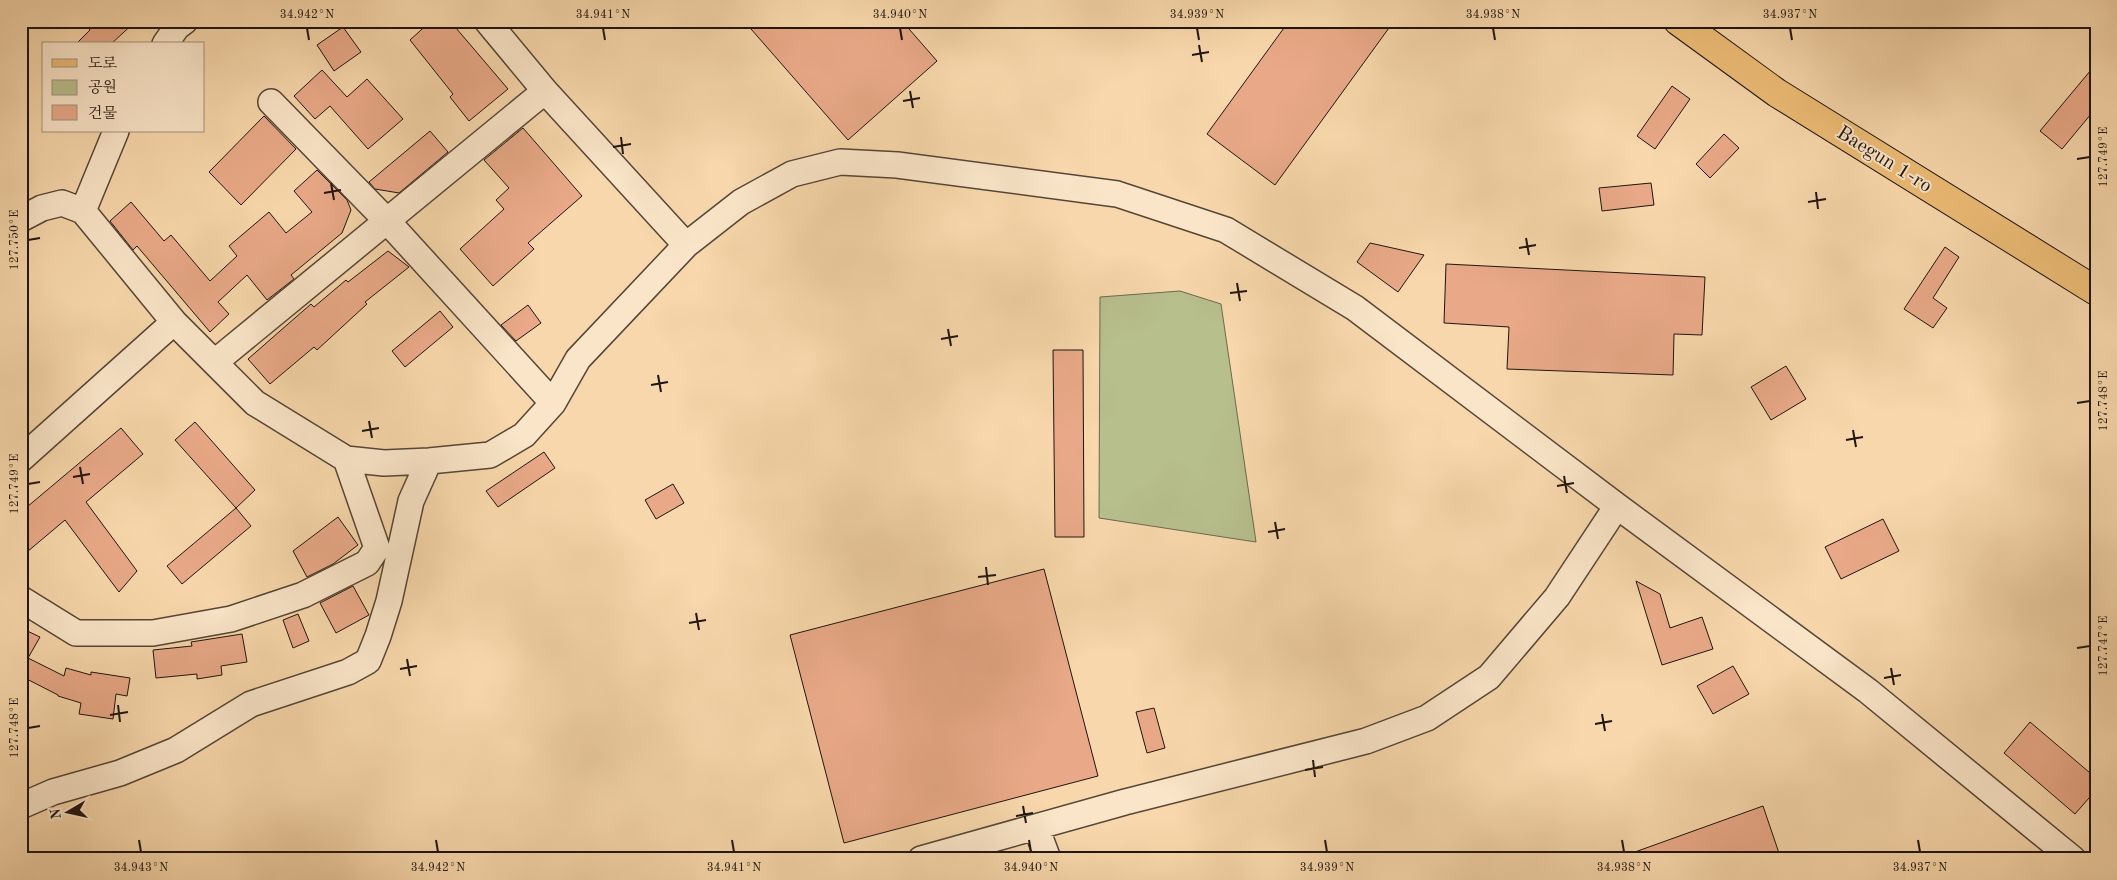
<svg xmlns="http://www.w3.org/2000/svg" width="2117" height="880" font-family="'Old Standard TT','Noto Serif KR',serif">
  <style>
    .green { fill: #b7bf8d; stroke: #6b6a4e }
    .building { fill: #e9a988; stroke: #1f150f }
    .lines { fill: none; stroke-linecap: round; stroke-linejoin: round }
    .minor-casing { stroke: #554636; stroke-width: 28 }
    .major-casing { stroke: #1f150f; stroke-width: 30 }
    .minor { stroke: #fae5c8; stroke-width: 25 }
    .major { stroke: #ecbc76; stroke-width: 28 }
    .ticks { fill: none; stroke: #1f150f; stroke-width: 2 }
    .labels { text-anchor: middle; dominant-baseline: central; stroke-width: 4; stroke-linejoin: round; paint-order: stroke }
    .street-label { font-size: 20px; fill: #1f150f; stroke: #fae5c8 }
    .neatline { fill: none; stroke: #1f150f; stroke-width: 2 }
    .ticks-label { font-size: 12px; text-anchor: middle; fill: #1f150f }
  </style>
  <rect width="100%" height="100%" fill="#f7d7ab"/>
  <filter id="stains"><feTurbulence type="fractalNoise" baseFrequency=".004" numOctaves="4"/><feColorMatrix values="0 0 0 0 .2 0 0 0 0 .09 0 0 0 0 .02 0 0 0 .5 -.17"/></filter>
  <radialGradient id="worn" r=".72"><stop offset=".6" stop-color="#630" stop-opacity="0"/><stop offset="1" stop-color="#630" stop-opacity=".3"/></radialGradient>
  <path class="green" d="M 1180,291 L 1221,304 L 1256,542 L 1099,518 L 1100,297 Z"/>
  <path class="building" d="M 82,21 L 136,21 L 111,44 L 76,44 L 90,30 Z
    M 431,21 L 450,21 L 508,89 L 469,121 L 450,97 L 453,94 L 410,40 Z
    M 744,21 L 902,21 L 937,61 L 848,140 Z
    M 1289,21 L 1394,21 L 1275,185 L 1207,134 Z
    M 343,27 L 361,52 L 334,71 L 317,45 Z
    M 2096,64 L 2096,108 L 2062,149 L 2040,131 Z
    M 322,70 L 347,97 L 367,79 L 403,119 L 368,149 L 330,106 L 315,119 L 294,96 Z
    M 1672,86 L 1690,99 L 1655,149 L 1637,136 Z
    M 264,116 L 296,149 L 241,205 L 209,172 Z
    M 523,128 L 582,196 L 528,243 L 534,249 L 493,286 L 460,249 L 504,209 L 496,200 L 509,188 L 484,160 Z
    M 430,131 L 448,152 L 399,193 L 375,189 L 369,182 Z
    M 1724,134 L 1739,148 L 1710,178 L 1696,164 Z
    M 317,170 L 347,200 L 351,210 L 342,233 L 291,275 L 294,279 L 267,300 L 247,275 L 218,302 L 229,314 L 210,332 L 137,246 L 133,250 L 110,221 L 131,202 L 164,241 L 171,235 L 210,281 L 237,256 L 229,246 L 269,212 L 286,233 L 312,212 L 294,191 Z
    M 1651,183 L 1654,205 L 1602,211 L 1599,188 Z
    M 1370,243 L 1424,255 L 1398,292 L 1357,262 Z
    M 1945,247 L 1959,257 L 1933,298 L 1947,308 L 1933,328 L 1904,309 Z
    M 388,251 L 409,267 L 365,302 L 367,304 L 317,350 L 314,347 L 270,384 L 248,359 L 311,304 L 314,307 L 346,280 L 348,282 Z
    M 1446,264 L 1705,277 L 1702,335 L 1674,334 L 1673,375 L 1507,369 L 1509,327 L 1444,323 Z
    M 528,305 L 541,323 L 516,341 L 501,325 Z
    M 440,311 L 453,327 L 405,367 L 392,351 Z
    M 1053,350 L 1083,350 L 1084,537 L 1055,537 Z
    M 1786,366 L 1806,399 L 1771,420 L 1751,387 Z
    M 195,422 L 255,490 L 236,508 L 175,440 Z
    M 121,428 L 143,454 L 86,502 L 137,571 L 119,592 L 65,520 L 27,552 L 21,545 L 21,512 Z
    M 544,452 L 555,468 L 498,507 L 486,491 Z
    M 673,484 L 684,503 L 656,519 L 645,500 Z
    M 236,508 L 251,526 L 182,584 L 167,566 Z
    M 338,517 L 358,545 L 333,564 L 307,577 L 293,551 Z
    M 1883,519 L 1899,551 L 1841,579 L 1825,547 Z
    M 1044,569 L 1098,776 L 844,843 L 790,635 Z
    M 1636,581 L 1660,594 L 1670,628 L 1702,617 L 1713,649 L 1662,665 Z
    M 353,586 L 369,615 L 336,633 L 320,603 Z
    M 298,614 L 309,641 L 293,648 L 283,620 Z
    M 21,628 L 40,637 L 28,658 L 64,676 L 66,668 L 91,675 L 91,672 L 130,678 L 127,696 L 116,694 L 113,719 L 79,714 L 81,703 L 58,696 L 58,695 L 21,676 Z
    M 242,634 L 247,662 L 221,666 L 222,675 L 197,679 L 197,674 L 156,678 L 153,650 L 192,646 L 191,642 Z
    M 1733,666 L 1749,694 L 1713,714 L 1697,686 Z
    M 1154,708 L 1165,748 L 1147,753 L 1136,712 Z
    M 2030,722 L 2096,778 L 2096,790 L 2075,814 L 2004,753 Z
    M 1763,806 L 1781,859 L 1622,859 L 1621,857 Z"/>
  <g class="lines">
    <g class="minor-casing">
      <path id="minor" d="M 487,21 L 545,91 L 686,245 L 741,202 L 792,174 L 840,162 L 897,165 L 1117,194 L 1226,230 L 1355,308 L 1617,506 L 1868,691 L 2073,859
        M 165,44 L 177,27 L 185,21
        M 271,102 L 388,222 L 553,403
        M 116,131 L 83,211 L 174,322 L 255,403 L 346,459 L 384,463 L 429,461 L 490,455 L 524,435 L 553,403 L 578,359 L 686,245
        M 21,219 L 42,208 L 62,203 L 83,211
        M 215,362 L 545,91
        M 21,459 L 174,322
        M 21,599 L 76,633 L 153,633 L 231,619 L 303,595 L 367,563 L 377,548 L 346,459
        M 21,806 L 53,792 L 120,773 L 176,750 L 251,704 L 348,672 L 368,661 L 378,636 L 389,601 L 411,501 L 429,461
        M 1036,827 L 1048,859
        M 921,859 L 1125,802 L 1366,741 L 1427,718 L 1489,677 L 1557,597 L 1617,506"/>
    </g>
    <g class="major-casing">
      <path id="major" d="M 1678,21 L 1777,93 L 2096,291"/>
    </g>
    <use href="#minor" class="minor"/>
    <use href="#major" class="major"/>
  </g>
  <path class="ticks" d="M 307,28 L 309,40M 603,28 L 605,40M 900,28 L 902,40M 1197,28 L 1199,40M 1493,28 L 1495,40M 1790,28 L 1792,40M 1199,45 L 1202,62M 1192,55 L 1209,52M 910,91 L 913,108M 903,101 L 920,98M 621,137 L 623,154M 613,147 L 631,144M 2077,159 L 2090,157M 331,183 L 334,200M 1816,192 L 1818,209M 324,193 L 341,190M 1808,202 L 1826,199M 1526,238 L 1529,255M 28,240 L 40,238M 1519,248 L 1536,245M 1237,283 L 1240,301M 1230,293 L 1247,291M 948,329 L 951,346M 941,339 L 958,336M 658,375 L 661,392M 651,385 L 668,382M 2077,403 L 2090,401M 369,421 L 372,438M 1853,430 L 1856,447M 362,431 L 379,428M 1846,440 L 1863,437M 80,467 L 83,484M 1564,476 L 1567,493M 73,477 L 90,474M 28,484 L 40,482M 1557,486 L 1574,483M 1275,522 L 1278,539M 1268,532 L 1285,529M 986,567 L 988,585M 978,577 L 996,575M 696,613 L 699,630M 689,623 L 706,620M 2077,648 L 2090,646M 407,659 L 410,676M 1891,668 L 1894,685M 400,669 L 417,666M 1884,678 L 1901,675M 118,705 L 120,722M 1602,714 L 1605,731M 110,715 L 128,712M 1595,724 L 1612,721M 28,728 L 40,726M 1313,760 L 1315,777M 1305,770 L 1323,767M 1023,806 L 1026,823M 1016,816 L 1033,813M 139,840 L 141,852M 436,840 L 438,852M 732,840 L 734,852M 1029,840 L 1031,852M 1325,840 L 1327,852M 1622,840 L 1624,852M 1918,840 L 1920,852"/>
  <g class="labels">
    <g class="street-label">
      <text transform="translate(1884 160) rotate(32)">Baegun 1-ro</text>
    </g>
  </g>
  <rect width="2117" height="880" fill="none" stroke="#f7d7ab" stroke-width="55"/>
  <rect x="42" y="42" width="162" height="90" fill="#fae5c8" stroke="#a2927e"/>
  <rect x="52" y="59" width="25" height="8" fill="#ecbc76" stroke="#a2927e"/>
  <text x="88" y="68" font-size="15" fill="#1f150f">도로</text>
  <rect x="52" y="80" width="25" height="15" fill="#b7bf8d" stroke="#a2927e"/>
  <text x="88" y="92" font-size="15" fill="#1f150f">공원</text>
  <rect x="52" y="105" width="25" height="15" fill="#e9a988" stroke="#a2927e"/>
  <text x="88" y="118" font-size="15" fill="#1f150f">건물</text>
  <g transform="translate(68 812) rotate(261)" stroke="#fae5c8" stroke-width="4" paint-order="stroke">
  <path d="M0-4L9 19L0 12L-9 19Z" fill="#1f150f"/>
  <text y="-8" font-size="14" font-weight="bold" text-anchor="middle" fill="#1f150f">N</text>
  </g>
  <rect x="28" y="28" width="2062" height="824" class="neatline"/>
  <g class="ticks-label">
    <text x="307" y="18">34.942°N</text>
    <text x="603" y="18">34.941°N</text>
    <text x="900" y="18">34.940°N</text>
    <text x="1197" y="18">34.939°N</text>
    <text x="1493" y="18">34.938°N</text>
    <text x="1790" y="18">34.937°N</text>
    <text transform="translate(2103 157) rotate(-90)" y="4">127.749°E</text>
    <text transform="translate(14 240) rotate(-90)" y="4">127.750°E</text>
    <text transform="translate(2103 401) rotate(-90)" y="4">127.748°E</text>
    <text transform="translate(14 484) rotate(-90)" y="4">127.749°E</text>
    <text transform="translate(2103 646) rotate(-90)" y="4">127.747°E</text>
    <text transform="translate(14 728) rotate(-90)" y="4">127.748°E</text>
    <text x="141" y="871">34.943°N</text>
    <text x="438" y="871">34.942°N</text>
    <text x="734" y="871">34.941°N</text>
    <text x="1031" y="871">34.940°N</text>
    <text x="1327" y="871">34.939°N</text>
    <text x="1624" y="871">34.938°N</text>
    <text x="1920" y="871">34.937°N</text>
  </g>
  <rect width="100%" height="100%" filter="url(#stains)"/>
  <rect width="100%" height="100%" fill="url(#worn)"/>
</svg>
